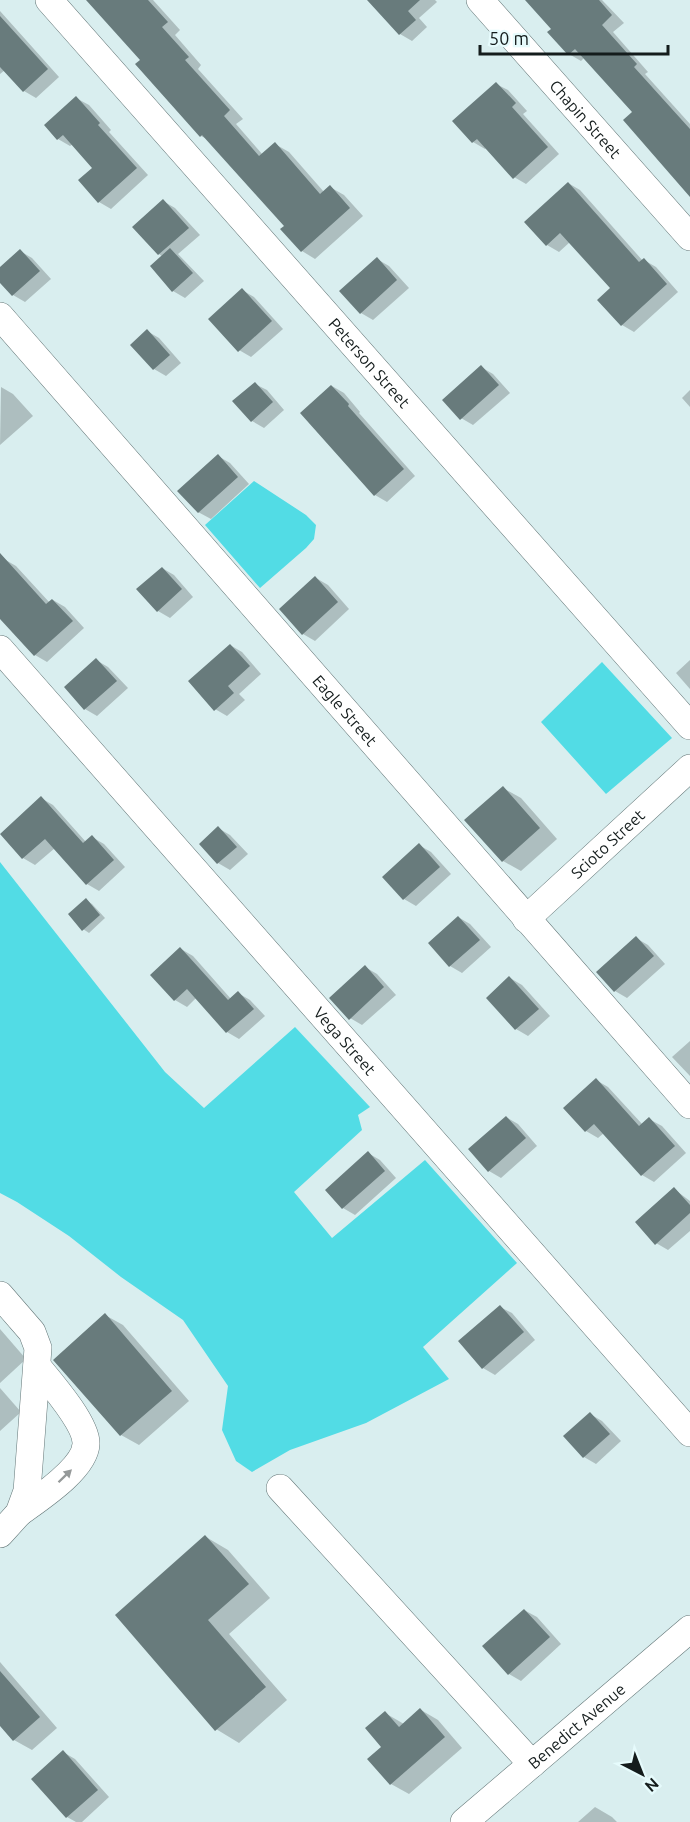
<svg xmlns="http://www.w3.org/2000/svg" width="690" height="1822" font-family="Ubuntu,sans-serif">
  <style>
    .green { fill: #52dce5 }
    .shadow { fill: #0003 }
    .building { fill: #687b7c }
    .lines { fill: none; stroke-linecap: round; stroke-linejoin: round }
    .minor-casing { stroke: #637677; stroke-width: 28 }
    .minor { stroke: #fff; stroke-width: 27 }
    .oneway { fill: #959999 }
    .labels { text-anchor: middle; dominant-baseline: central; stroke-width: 6; stroke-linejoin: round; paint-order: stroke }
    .street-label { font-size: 16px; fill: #141c1c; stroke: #e6fbfc }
  </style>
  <rect width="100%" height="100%" fill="#d9eeef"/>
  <path class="green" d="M 254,481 L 306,515 L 316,525 L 314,539 L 306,548 L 260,588 L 205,525 Z
    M 602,662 L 672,738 L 606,794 L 541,722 Z
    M 0,862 L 165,1072 L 204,1108 L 295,1027 L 370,1107 L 358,1115 L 362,1130 L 294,1192 L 332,1238 L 425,1160 L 517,1263 L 423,1347 L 449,1379 L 366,1423 L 290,1450 L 252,1472 L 236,1461 L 222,1430 L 228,1386 L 183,1320 L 121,1277 L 69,1236 L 17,1202 L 0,1193 Z"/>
  <path class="shadow" d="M 88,0 L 153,0 L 180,30 L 175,35 L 201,65 L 198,69 L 243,119 L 236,124 L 263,155 L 275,144 L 289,152 L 324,192 L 330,187 L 344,195 L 363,216 L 315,259 L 302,251 L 286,226 L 209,140 L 201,136 L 142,60 Z
    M 369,0 L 435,0 L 437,2 L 419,18 L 427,27 L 412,41 L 400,34 Z
    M 527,0 L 602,0 L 624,23 L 613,32 L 648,72 L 645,74 L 690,124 L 690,195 L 634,112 L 585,57 L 581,61 L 569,54 L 553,29 Z
    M 0,11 L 59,77 L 36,98 L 24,91 L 5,70 L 0,74 Z
    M 496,84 L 508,90 L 527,111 L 523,114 L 559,154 L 526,184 L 514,177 L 487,147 L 485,149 L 473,142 Z
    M 76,98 L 89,105 L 111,130 L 109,132 L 148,175 L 111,209 L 99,202 L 94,168 L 73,144 L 70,146 L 58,139 L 46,125 Z
    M 568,183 L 580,190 L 643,261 L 644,260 L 656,267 L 678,292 L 634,332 L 622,325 L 612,288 L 570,242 L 559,252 L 547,245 Z
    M 163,201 L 175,208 L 200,235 L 178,254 L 204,281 L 185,298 L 173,291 L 163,257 L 159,254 Z
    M 20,251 L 32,258 L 51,279 L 25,302 L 13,295 L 0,281 L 0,269 Z
    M 377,259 L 389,266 L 409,288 L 373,320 L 361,313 Z
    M 242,290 L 254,297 L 283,329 L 251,357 L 239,350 Z
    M 147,331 L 159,338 L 181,363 L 166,376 L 154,369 L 132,345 Z
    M 481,367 L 493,374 L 510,393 L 473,425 L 461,418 Z
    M 255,384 L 267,390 L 284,410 L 264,428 L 252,421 Z
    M 332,386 L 344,393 L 360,412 L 359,413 L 415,476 L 387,502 L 375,495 Z
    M 1,387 L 13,394 L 33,416 L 0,445 Z
    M 690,390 L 690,407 L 682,398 Z
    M 218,456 L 230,463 L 249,484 L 211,519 L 198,512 Z
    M 4,559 L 16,566 L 50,603 L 53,600 L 65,607 L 84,628 L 47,662 L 35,655 L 0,616 L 0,562 Z
    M 162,568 L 174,575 L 193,597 L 170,618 L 158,611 Z
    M 316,578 L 328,585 L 349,609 L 315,641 L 303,634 Z
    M 230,645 L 242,652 L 261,674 L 239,694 L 245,700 L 227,716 L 215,709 Z
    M 96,660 L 108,667 L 128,688 L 97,716 L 85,709 Z
    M 690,660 L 690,689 L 676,673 Z
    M 503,788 L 521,798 L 557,839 L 521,871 L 503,861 L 466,821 Z
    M 41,798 L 53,805 L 86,842 L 92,837 L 104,844 L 125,867 L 99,891 L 87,884 L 55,848 L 35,865 L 23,858 L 1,834 Z
    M 218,828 L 230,835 L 248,854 L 230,870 L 218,863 L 201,844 Z
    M 419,845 L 431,852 L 451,874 L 416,906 L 404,899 L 384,877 Z
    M 86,900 L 92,904 L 105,918 L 89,933 L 83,929 Z
    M 458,917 L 470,924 L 491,947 L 462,973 L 450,966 L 430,943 Z
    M 636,938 L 648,945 L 665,964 L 627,998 L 615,991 Z
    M 181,949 L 193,956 L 231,999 L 238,993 L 250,1000 L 265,1016 L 239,1039 L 227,1032 L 197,997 L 187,1007 L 175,1000 Z
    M 365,967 L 377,974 L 396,995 L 362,1025 L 350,1018 Z
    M 510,978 L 522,985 L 550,1016 L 528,1036 L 516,1029 Z
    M 690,1041 L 690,1076 L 672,1057 Z
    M 596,1080 L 608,1087 L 643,1125 L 649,1119 L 662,1126 L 686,1153 L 654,1182 L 642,1175 L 604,1133 L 598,1138 L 586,1131 Z
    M 506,1117 L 518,1124 L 537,1146 L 501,1178 L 489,1171 L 470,1150 Z
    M 368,1153 L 380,1160 L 396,1178 L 355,1215 L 343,1208 Z
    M 674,1189 L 690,1201 L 690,1231 L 668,1250 L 656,1243 Z
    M 500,1307 L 512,1313 L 535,1340 L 495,1375 L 483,1368 L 460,1341 Z
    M 105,1315 L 123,1325 L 189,1401 L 139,1445 L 121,1435 Z
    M 0,1329 L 26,1359 L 0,1383 Z
    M 0,1388 L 21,1412 L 0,1431 Z
    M 590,1414 L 602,1421 L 621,1441 L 596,1464 L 584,1457 Z
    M 206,1537 L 228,1550 L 270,1598 L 229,1634 L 287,1700 L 239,1743 L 216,1729 L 117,1615 Z
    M 524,1610 L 537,1617 L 561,1644 L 521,1681 L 509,1674 Z
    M 0,1662 L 57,1728 L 32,1750 L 14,1740 L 0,1724 Z
    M 421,1710 L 438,1720 L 462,1748 L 409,1794 L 391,1784 L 385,1713 L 404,1724 Z
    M 63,1752 L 75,1759 L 109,1797 L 82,1822 L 76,1822 L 67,1817 L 33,1779 Z
    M 595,1807 L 612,1817 L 617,1822 L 578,1822 Z"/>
  <path class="building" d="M 86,0 L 148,0 L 168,22 L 162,27 L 189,57 L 185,60 L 230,110 L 224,116 L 259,156 L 275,142 L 320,194 L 330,185 L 350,208 L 301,252 L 280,229 L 284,226 L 202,135 L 200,137 L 135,64 L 140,60 Z
    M 367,0 L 420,0 L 408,11 L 416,20 L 399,35 Z
    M 525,0 L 599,0 L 612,15 L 602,25 L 637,64 L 634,67 L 690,129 L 690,197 L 623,120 L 632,112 L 575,49 L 568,55 L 547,32 L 551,29 Z
    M 0,16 L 48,69 L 23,92 L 0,67 Z
    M 496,82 L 516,103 L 512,107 L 548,147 L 513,179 L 477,139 L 472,143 L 452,121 Z
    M 76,96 L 100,123 L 98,125 L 137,168 L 98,203 L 78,180 L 92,168 L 63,135 L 57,140 L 44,125 Z
    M 568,182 L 639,262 L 644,258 L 667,284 L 621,326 L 597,300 L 610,288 L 560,233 L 546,246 L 524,222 Z
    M 163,199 L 189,228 L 158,255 L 132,227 Z
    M 170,248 L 193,273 L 172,292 L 150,266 Z
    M 20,249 L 40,271 L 12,296 L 0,283 L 0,267 Z
    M 377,257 L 397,280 L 360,314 L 339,291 Z
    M 242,288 L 272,321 L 238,352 L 208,319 Z
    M 147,329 L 170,355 L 153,370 L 130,345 Z
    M 481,365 L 499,385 L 460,420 L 442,400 Z
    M 255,382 L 273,402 L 251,422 L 232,401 Z
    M 331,385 L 349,404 L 348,406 L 404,469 L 374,496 L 300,413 Z
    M 218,454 L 238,477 L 198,513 L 177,491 Z
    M 0,553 L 46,604 L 52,599 L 73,621 L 34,656 L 0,619 Z
    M 162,567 L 182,589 L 157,612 L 136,589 Z
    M 315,576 L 338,602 L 302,635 L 279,609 Z
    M 230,644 L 250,666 L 228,686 L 234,693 L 214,711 L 188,681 Z
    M 96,658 L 117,681 L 84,710 L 64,687 Z
    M 503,786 L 540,828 L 502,862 L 464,820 Z
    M 41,796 L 83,843 L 92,835 L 114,860 L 86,885 L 45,839 L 22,859 L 0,834 Z
    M 218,826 L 237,847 L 217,864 L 199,844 Z
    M 419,843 L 440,867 L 403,900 L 382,877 Z
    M 86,898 L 100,915 L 82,931 L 68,914 Z
    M 458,916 L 480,940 L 449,967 L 428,943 Z
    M 636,936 L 654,956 L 614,992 L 596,972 Z
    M 180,947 L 228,1000 L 238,991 L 254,1009 L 226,1033 L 187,989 L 174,1001 L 150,975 Z
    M 365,965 L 384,987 L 349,1020 L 329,998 Z
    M 509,976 L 539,1009 L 515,1030 L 486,998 Z
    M 596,1078 L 639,1126 L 649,1117 L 675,1146 L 641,1176 L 594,1124 L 585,1132 L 563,1108 Z
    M 506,1116 L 526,1138 L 488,1172 L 468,1149 Z
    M 368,1151 L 385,1171 L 342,1209 L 325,1190 Z
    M 674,1187 L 690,1205 L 690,1213 L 655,1245 L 635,1222 Z
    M 500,1305 L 524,1332 L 482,1369 L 458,1341 Z
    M 105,1313 L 172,1391 L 120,1436 L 53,1360 Z
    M 590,1412 L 610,1434 L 583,1458 L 563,1436 Z
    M 205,1535 L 249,1584 L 208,1620 L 266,1687 L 215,1731 L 115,1615 Z
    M 524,1609 L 550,1637 L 508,1675 L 482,1646 Z
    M 0,1671 L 40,1717 L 13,1741 L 0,1726 Z
    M 420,1708 L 445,1737 L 390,1785 L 367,1759 L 381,1747 L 365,1728 L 385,1711 L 399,1727 Z
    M 63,1750 L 98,1790 L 66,1818 L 31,1779 Z"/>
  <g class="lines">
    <g class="minor-casing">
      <g id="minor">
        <path id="s1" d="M 49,0 L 690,726"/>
        <path id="s2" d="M 480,0 L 690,237"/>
        <path id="s3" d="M 0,316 L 690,1105"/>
        <path id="s4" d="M 0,649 L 690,1433"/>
        <path id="s5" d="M 526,919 L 690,768"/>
        <path d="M 0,1295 L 32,1332 L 38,1348 L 27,1491 L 19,1513 L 0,1534"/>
        <path d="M 280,1488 L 532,1764"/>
        <path d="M 19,1513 C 38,1499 85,1469 86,1444 C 87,1424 50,1382 37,1366"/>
        <path id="s6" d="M 464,1822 L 690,1629"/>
      </g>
    </g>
    <use href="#minor" class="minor"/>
  </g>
  <defs><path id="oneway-solid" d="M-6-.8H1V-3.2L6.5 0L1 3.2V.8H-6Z" transform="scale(1.5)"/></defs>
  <use class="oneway" href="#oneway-solid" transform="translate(65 1476) rotate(-44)"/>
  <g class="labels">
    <g class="street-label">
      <text stroke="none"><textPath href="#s2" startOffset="159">Chapin Street</textPath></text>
      <text stroke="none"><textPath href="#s1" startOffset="484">Peterson Street</textPath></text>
      <text stroke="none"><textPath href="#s3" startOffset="524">Eagle Street</textPath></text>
      <text stroke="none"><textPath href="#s5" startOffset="111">Scioto Street</textPath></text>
      <text stroke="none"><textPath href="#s4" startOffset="522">Vega Street</textPath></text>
      <text stroke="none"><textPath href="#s6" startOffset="148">Benedict Avenue</textPath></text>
    </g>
  </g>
  <g transform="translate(642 1774) rotate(138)" stroke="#e6fbfc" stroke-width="4.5" paint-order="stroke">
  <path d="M0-4.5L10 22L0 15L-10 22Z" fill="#141c1c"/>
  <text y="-9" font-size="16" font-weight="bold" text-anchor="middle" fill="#141c1c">N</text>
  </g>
  <path d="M480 45v9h188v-9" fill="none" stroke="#141c1c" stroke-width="3"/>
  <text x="489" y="45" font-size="18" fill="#141c1c" stroke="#e6fbfc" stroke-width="4.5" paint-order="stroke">50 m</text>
</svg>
